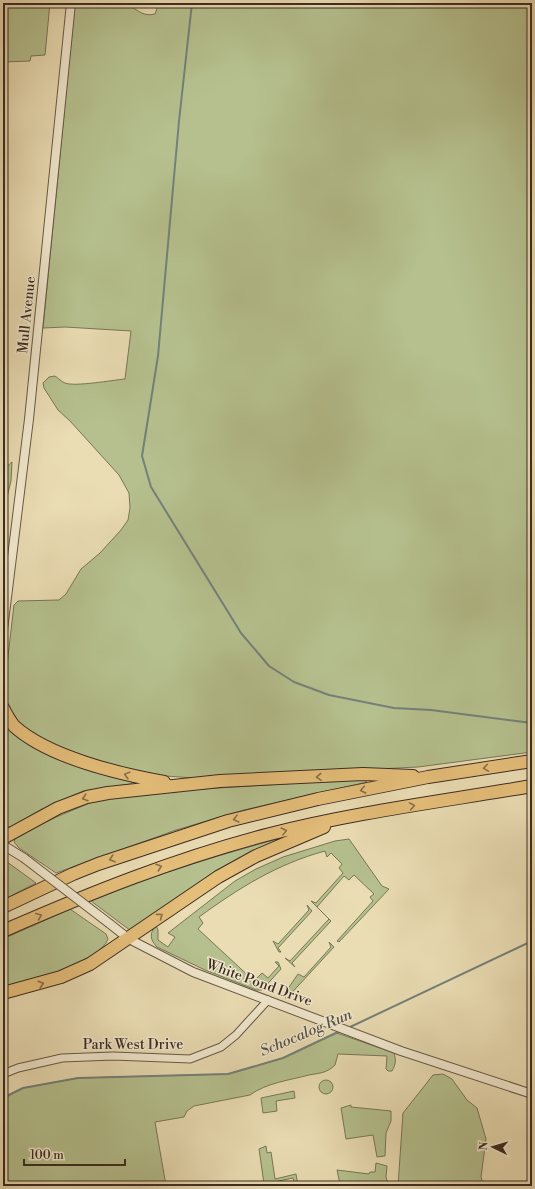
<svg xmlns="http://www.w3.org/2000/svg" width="535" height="1189" font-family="'Libre Bodoni',serif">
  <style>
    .green { fill: #b5c08e; stroke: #787658 }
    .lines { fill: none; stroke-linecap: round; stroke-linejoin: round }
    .stream { stroke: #74817a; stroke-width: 2 }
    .minor-casing { stroke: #685846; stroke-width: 9 }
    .tertiary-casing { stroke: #685846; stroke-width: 10 }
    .motorway-casing { stroke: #3c2c22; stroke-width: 14 }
    .minor { stroke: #f1e8ce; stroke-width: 7 }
    .tertiary { stroke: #f1e8ce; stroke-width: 8 }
    .motorway { stroke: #e5be7a; stroke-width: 12 }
    .tertiary-bridge-casing { stroke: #685846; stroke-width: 10; stroke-linecap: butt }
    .tertiary-bridge { stroke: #f1e8ce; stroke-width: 8 }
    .oneway { stroke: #886e4a }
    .labels { text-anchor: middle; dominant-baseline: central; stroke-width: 3; stroke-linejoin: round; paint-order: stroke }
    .street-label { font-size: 14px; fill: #3c2c22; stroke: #f1e8ce }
    .water-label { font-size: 15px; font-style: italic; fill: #545046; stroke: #f1e8ce }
  </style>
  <rect width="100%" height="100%" fill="#eadcb3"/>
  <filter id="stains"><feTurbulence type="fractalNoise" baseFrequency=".005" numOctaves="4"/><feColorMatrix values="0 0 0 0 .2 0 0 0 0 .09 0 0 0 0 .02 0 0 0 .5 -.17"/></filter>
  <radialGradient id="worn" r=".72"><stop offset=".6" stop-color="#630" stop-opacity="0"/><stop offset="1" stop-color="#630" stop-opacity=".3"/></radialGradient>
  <path class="green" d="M 3,3 L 50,3 L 45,55 L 31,56 L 30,61 L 3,62 Z
    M 75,3 C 89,3 110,0 123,3 C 135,6 141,18 155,14 L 159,3 L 532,3 L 532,752 L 418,767 L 194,778 L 138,774 L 65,751 L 13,722 L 6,710 L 4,690 L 14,605 L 18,601 L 59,600 L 66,594 L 81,569 L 100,553 L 121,530 L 128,520 L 130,508 L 129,493 L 119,475 L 70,421 L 58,410 L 44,388 L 43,383 L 49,377 L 55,376 C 58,378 62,382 65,383 C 75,387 113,380 125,379 L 131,331 L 65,327 L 43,328 Z
    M 12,462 L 11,481 L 6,501 L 3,501 C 3,487 0,471 12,462 Z
    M 3,725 L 8,727 L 132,781 L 131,784 L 83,791 L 42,809 L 12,826 L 3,829 Z
    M 362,779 L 367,782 L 244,810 L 176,830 L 56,873 L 19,848 L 14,842 L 16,836 L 54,818 L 92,802 L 140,793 Z
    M 295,834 L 131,931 L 91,901 C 158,873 226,853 295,834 Z
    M 349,839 L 382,886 L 389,889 L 339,942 L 337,941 L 373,901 L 370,897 L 374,894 L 354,875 L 349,880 L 344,876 L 317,907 L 331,921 L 292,963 L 295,967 L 285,958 L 290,961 L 329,919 L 311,901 L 316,903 L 343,873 L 339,868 L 342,864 L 331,853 L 327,857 L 325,851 C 277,864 239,888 199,917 L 203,923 L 198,929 L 254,981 L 262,973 L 268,978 L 279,966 L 275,962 L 278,962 L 281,969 L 262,990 L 256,990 L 205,970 L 157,947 C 150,940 149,933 156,926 L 158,930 L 158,940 L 168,947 L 175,937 L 168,933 L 235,881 L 256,869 L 283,857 L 335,841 Z
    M 3,859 L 36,883 L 3,900 Z
    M 307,905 L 312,911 L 278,948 L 281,952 L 279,952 L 273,941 L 278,944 L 309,910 Z
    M 70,909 L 106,934 L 108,939 C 101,961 26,983 3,989 L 3,939 Z
    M 329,942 L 334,947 L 286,999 L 285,993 L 298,974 L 304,977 L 331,947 Z
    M 337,1033 L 394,1053 C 396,1060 396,1064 392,1071 L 388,1071 L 386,1069 L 387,1056 L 338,1054 L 335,1065 C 327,1073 320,1073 309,1075 C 290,1080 266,1083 250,1095 L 194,1106 L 187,1111 L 184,1117 L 155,1122 L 166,1186 L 3,1186 L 3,1098 L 23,1088 L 78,1078 L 228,1074 L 283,1058 Z
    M 443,1074 L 452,1079 L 467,1100 L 477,1108 L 486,1139 L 481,1177 L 484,1186 L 398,1186 L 403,1113 L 433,1075 Z
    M319 1087a7 7 0 1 1 14 0a7 7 0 1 1-14 0Z
    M 294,1091 L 295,1098 L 276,1101 L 277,1111 L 263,1113 L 261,1098 Z
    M 351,1105 L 351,1107 L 391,1111 L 391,1121 L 386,1133 L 385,1156 L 377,1157 L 373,1135 L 346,1139 L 341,1108 Z
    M 266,1146 L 267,1153 L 271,1152 L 275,1179 L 296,1174 L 298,1186 L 295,1186 L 293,1178 L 264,1184 L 259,1149 Z
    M 376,1163 L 387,1166 L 386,1177 L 389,1186 L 340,1184 L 337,1170 L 369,1174 L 370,1172 L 375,1172 Z"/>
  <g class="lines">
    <path class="stream" d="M 192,3 L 179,121 L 158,356 L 142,456 L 151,487 L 241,633 L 269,666 L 294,682 L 329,695 L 394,708 L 431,710 L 532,723
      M 348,1028 L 532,941
      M 3,1098 L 23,1088 L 78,1078 L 228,1074 L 283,1058 L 340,1031"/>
    <g class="minor-casing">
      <path id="minor" d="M 3,1074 L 18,1068 L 62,1058 L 113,1056 L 190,1059 L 221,1047 L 236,1035 L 268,1000"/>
    </g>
    <g class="tertiary-casing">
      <path id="tertiary" d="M 3,630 L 29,419 L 71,3
        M 3,845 L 24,858
        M 110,924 L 129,939 L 193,972 L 401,1051 L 532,1094"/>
    </g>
    <g class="motorway-casing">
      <path id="motorway" d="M 3,708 C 6,714 10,721 14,726 C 48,757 120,774 164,782
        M 3,838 L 58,808 L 87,797 L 108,793 L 220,781 L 363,774 L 413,776
        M 3,907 L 73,874 L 98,864 L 228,821 L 318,799 L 428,777 L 532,761
        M 3,931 C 90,893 177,858 270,834 C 356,812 445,801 532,786
        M 3,993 L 61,977 L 90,964 L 218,877 L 256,856 L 324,827"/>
    </g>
    <use href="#minor" class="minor"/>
    <use href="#tertiary" class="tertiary"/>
    <use href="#motorway" class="motorway"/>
    <g class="tertiary-bridge-casing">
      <path id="tertiary-bridge" d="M 24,858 L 110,924"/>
    </g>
    <use href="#tertiary-bridge" class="tertiary-bridge"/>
  </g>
  <defs><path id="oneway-chevron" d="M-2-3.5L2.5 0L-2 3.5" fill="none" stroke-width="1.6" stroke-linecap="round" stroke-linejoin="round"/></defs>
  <g class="oneway">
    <use href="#oneway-chevron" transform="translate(486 768) rotate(171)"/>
    <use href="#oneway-chevron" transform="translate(127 775) rotate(-165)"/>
    <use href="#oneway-chevron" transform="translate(319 777) rotate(177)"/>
    <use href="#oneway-chevron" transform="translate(363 790) rotate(169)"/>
    <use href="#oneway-chevron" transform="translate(85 798) rotate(163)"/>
    <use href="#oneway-chevron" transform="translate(412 806) rotate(-10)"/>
    <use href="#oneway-chevron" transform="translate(236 819) rotate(166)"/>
    <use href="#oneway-chevron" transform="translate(284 831) rotate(-14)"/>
    <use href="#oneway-chevron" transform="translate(112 859) rotate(161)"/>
    <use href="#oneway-chevron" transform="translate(159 867) rotate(-19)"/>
    <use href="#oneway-chevron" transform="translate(39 916) rotate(-23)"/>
    <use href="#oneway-chevron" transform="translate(160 916) rotate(-36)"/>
    <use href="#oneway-chevron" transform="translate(41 984) rotate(-17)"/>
  </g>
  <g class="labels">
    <g class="street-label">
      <text transform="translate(27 315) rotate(-84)">Mull Avenue</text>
      <text transform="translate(259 983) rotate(20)">White Pond Drive</text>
      <text x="133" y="1045">Park West Drive</text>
    </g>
    <g class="water-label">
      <text transform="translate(306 1033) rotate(-23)">Schocalog Run</text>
    </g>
  </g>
  <rect width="535" height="1189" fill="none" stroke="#eadcb3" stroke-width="16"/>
  <rect x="4" y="4" width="527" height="1181" fill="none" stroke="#3c2c22" stroke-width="2"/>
  <rect x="8" y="8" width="519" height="1173" fill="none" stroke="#3c2c22"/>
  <g transform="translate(493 1147) rotate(275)" stroke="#f1e8ce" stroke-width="3" paint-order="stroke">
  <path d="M0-3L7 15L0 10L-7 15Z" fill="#3c2c22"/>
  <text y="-6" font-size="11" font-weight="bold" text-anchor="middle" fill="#3c2c22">N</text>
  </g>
  <path d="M24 1159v6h101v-6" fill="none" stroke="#3c2c22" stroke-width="2"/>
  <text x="30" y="1159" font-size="12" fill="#3c2c22" stroke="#f1e8ce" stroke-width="3" paint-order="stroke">100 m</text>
  <rect width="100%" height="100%" filter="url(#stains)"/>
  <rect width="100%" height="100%" fill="url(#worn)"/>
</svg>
